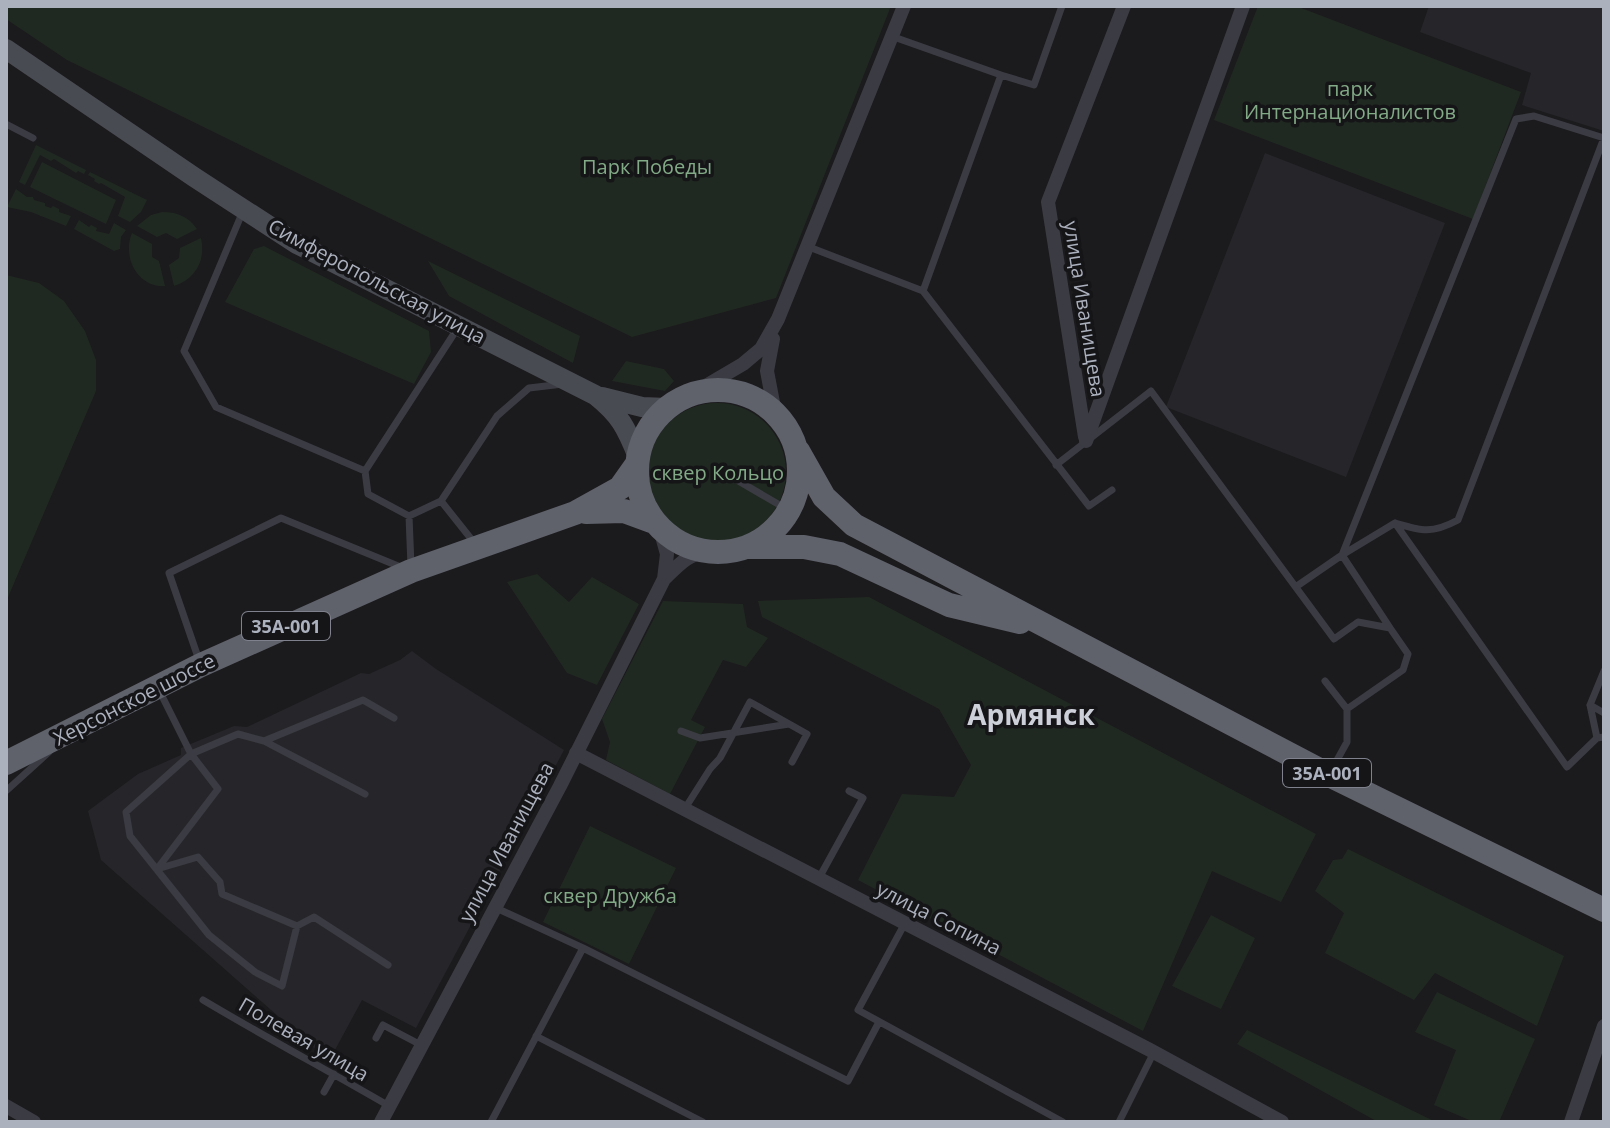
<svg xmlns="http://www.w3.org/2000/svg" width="1610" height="1128" font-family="'Open Sans',sans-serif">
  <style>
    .built { fill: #26262a }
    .green { fill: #202921 }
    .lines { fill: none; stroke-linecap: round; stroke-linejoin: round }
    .service { stroke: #3b3c43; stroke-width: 7 }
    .minor { stroke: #3b3c43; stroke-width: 14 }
    .secondary { stroke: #494b53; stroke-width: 20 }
    .trunk { stroke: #5f626b; stroke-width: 24 }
    .labels { text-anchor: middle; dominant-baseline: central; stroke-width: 7; stroke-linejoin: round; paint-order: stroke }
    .shield { fill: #151518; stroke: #7f828c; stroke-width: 2 }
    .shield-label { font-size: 18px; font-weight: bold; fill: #acb1be }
    .park-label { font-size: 20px; fill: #82aa86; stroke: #151518 }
    .street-label { font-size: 20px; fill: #acb1be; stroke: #151518 }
    .district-label { font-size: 28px; font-weight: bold; fill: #ced0d9; stroke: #151518 }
  </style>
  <rect width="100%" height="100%" fill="#1b1a1d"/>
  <path class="built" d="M 1429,6 L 1604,6 L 1604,131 L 1522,105 L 1531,73 L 1420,32 Z
    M 1265,153 L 1445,223 L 1346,477 L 1166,407 Z
    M 412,651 L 436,669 L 564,750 L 416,1028 L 362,1000 L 329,1061 L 101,860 L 88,811 L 138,774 L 181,755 L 181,748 L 234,726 L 247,727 L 361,673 L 369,674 L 400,660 Z"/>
  <path class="green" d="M 6,6 L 891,6 L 776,298 L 632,337 L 67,60 L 6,19 Z
    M 1258,6 L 1296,6 L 1521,92 L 1473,219 L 1214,120 Z
    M 36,145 L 86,170 L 84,174 L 78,171 L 76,173 L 54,159 L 51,161 L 40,155 L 25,185 L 19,182 Z
    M 42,162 L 116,200 L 106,224 L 30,187 Z
    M 90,172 L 147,200 L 141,212 L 130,222 L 118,216 L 125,197 L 101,183 L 99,184 L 94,181 L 95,179 L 88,175 Z
    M 16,189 L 27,197 L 33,197 L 34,200 L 45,203 L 45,206 L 51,208 L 53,206 L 59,209 L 59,212 L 71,216 L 66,226 L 31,212 L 7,207 Z
    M 162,212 C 177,212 188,216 197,229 L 177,239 L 166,233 L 157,237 L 137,226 L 151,215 Z
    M 79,220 L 89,227 L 91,225 L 97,228 L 96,231 L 109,234 L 114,223 L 126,230 L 121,237 L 120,249 L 114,251 L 74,229 Z
    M 132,233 L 152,244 L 152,257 L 159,261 L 165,286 C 137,288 122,256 132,233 Z
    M 201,238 C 206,260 196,279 174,286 L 169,265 L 179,258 L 180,248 Z
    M 264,246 L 429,331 L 431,352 L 414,384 L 225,302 L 254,249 Z
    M 428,261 L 580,336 L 573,363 L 449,296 Z
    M 6,275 L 39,283 L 64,301 L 85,331 L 96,360 L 96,391 L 6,602 Z
    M 626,361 L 664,369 L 674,381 L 665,391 L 612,381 Z
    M648 472a69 69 0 1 1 138 0a69 69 0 1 1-138 0Z
    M 537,574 L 569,602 L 592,577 L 639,604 L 597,685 L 567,673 L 507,582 Z
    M 869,597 L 1316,834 L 1281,902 L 1212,871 L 1143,1031 L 858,880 L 902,794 L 954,797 L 971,765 L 939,709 L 762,617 L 758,601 Z
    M 663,601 L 743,604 L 747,627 L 768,638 L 746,667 L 723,660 L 691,720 L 705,727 L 670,794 L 606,760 L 610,742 L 602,719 Z
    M 590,826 L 676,868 L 629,964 L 543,922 Z
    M 1348,849 L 1564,956 L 1537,1026 L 1435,973 L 1414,1000 L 1325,953 L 1344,913 L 1315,891 L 1333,860 L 1342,859 Z
    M 1211,915 L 1255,938 L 1221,1009 L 1172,986 Z
    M 1437,992 L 1535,1039 L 1499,1122 L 1474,1122 L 1434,1105 L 1456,1050 L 1415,1032 Z
    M 1247,1030 L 1436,1122 L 1378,1122 L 1237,1044 Z"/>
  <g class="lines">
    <path class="service" d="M 1001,75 L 1034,85 L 1062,6
      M 6,124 L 33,138
      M 243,211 L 184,351 L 216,407 L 365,471 L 457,329
      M 809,247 L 923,291 L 1001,75 L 891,36
      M 923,291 L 1089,506 L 1112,490
      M 1056,465 L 1151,391 L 1334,639 L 1358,622 L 1390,628 L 1342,555 L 1395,523 C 1422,531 1432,534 1458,520 L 1604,138
      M 365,471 L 368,494 L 409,516 L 441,501 L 476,545
      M 723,472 L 790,511
      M 441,501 L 497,416 L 529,388 L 563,384
      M 409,516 L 411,566
      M 1395,523 L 1567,767 L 1597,738 L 1604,737
      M 1297,586 L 1342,555 L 1516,119 L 1534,116 L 1604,138
      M 200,663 L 169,573 L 281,518 L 403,568
      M 1325,681 L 1347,709
      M 160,692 L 191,754 L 126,812 L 130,836 L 209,935 L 255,972 L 282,986 L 297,926 L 314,917 L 388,965
      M 1590,705 L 1604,713
      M 681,731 L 700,738 L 789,724
      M 1597,738 L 1590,705 L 1604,671
      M 264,741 L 365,794
      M 1331,771 L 1347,742 L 1347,709 L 1403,670 L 1408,654 L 1390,628
      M 6,791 L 49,752
      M 684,810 L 710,769 L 720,758 L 750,702 L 807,734 L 792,762
      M 819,878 L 863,798 L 849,791
      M 494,907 L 583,948 L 848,1081 L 879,1022
      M 905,923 L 858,1010 L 1063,1122
      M 297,926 L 222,894 L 220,882 L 198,857 L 157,869 L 218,789 L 191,754 L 238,734 L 264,741 L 363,700 L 394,718
      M 203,1000 C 265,1037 327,1070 389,1106
      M 536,1036 L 703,1122
      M 376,1038 L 383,1025 L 421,1045
      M 324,1092 L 334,1074
      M 491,1122 L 583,948
      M 1119,1122 L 1154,1052"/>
    <path class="minor" d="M 773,339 L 767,371 L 775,413
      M 692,394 L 743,364 L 761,349 L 778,319 L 904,6
      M 1085,437 L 1048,202 L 1124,6
      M 1086,441 L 1243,6
      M 660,529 L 667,554 L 664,579
      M 576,753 L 1150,1050 L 1282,1122
      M 6,1106 L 34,1122
      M 381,1122 L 560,786 L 664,579 C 678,566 687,554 706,552
      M 1571,1122 L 1604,1026"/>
    <path class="secondary" d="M 6,49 L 194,177 L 297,244 L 595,395 C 620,415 626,427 638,457
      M 602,397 L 642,407 L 667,408"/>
    <path class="trunk" d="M637 471a81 81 0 1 1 162 0a81 81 0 1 1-162 0Z
      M 798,451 L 824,497 L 854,525 L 1329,775 L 1604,910
      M 586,512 L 624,511 L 654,522
      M 749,547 L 804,547 L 840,554 L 949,605 L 1020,622
      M 6,763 L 201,665 L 411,571 L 575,513 L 620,488 L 637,464"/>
  </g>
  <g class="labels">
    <g class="shield">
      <rect x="242" y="612" width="88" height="28" rx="6"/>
      <rect x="1283" y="759" width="88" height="28" rx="6"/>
    </g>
    <g class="shield-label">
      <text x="286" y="626">35А-001</text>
      <text x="1327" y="773">35А-001</text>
    </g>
    <g class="park-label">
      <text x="1350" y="88">парк<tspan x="1350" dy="23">Интернационалистов</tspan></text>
      <text x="647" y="166">Парк Победы</text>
      <text x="718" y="472">сквер Кольцо</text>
      <text x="610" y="895">сквер Дружба</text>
    </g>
    <g class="street-label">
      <text transform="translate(377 281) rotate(28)">Симферопольская улица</text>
      <text transform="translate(1085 309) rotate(81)">улица Иванищева</text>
      <text transform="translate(134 699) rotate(-27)">Херсонское шоссе</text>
      <text transform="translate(506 842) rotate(-62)">улица Иванищева</text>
      <text transform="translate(939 918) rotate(27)">улица Сопина</text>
      <text transform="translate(304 1039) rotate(30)">Полевая улица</text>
    </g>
    <g class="district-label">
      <text x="1031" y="714">Армянск</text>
    </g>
  </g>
  <rect width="1610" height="1128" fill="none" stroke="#acb1be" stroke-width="16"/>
</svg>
